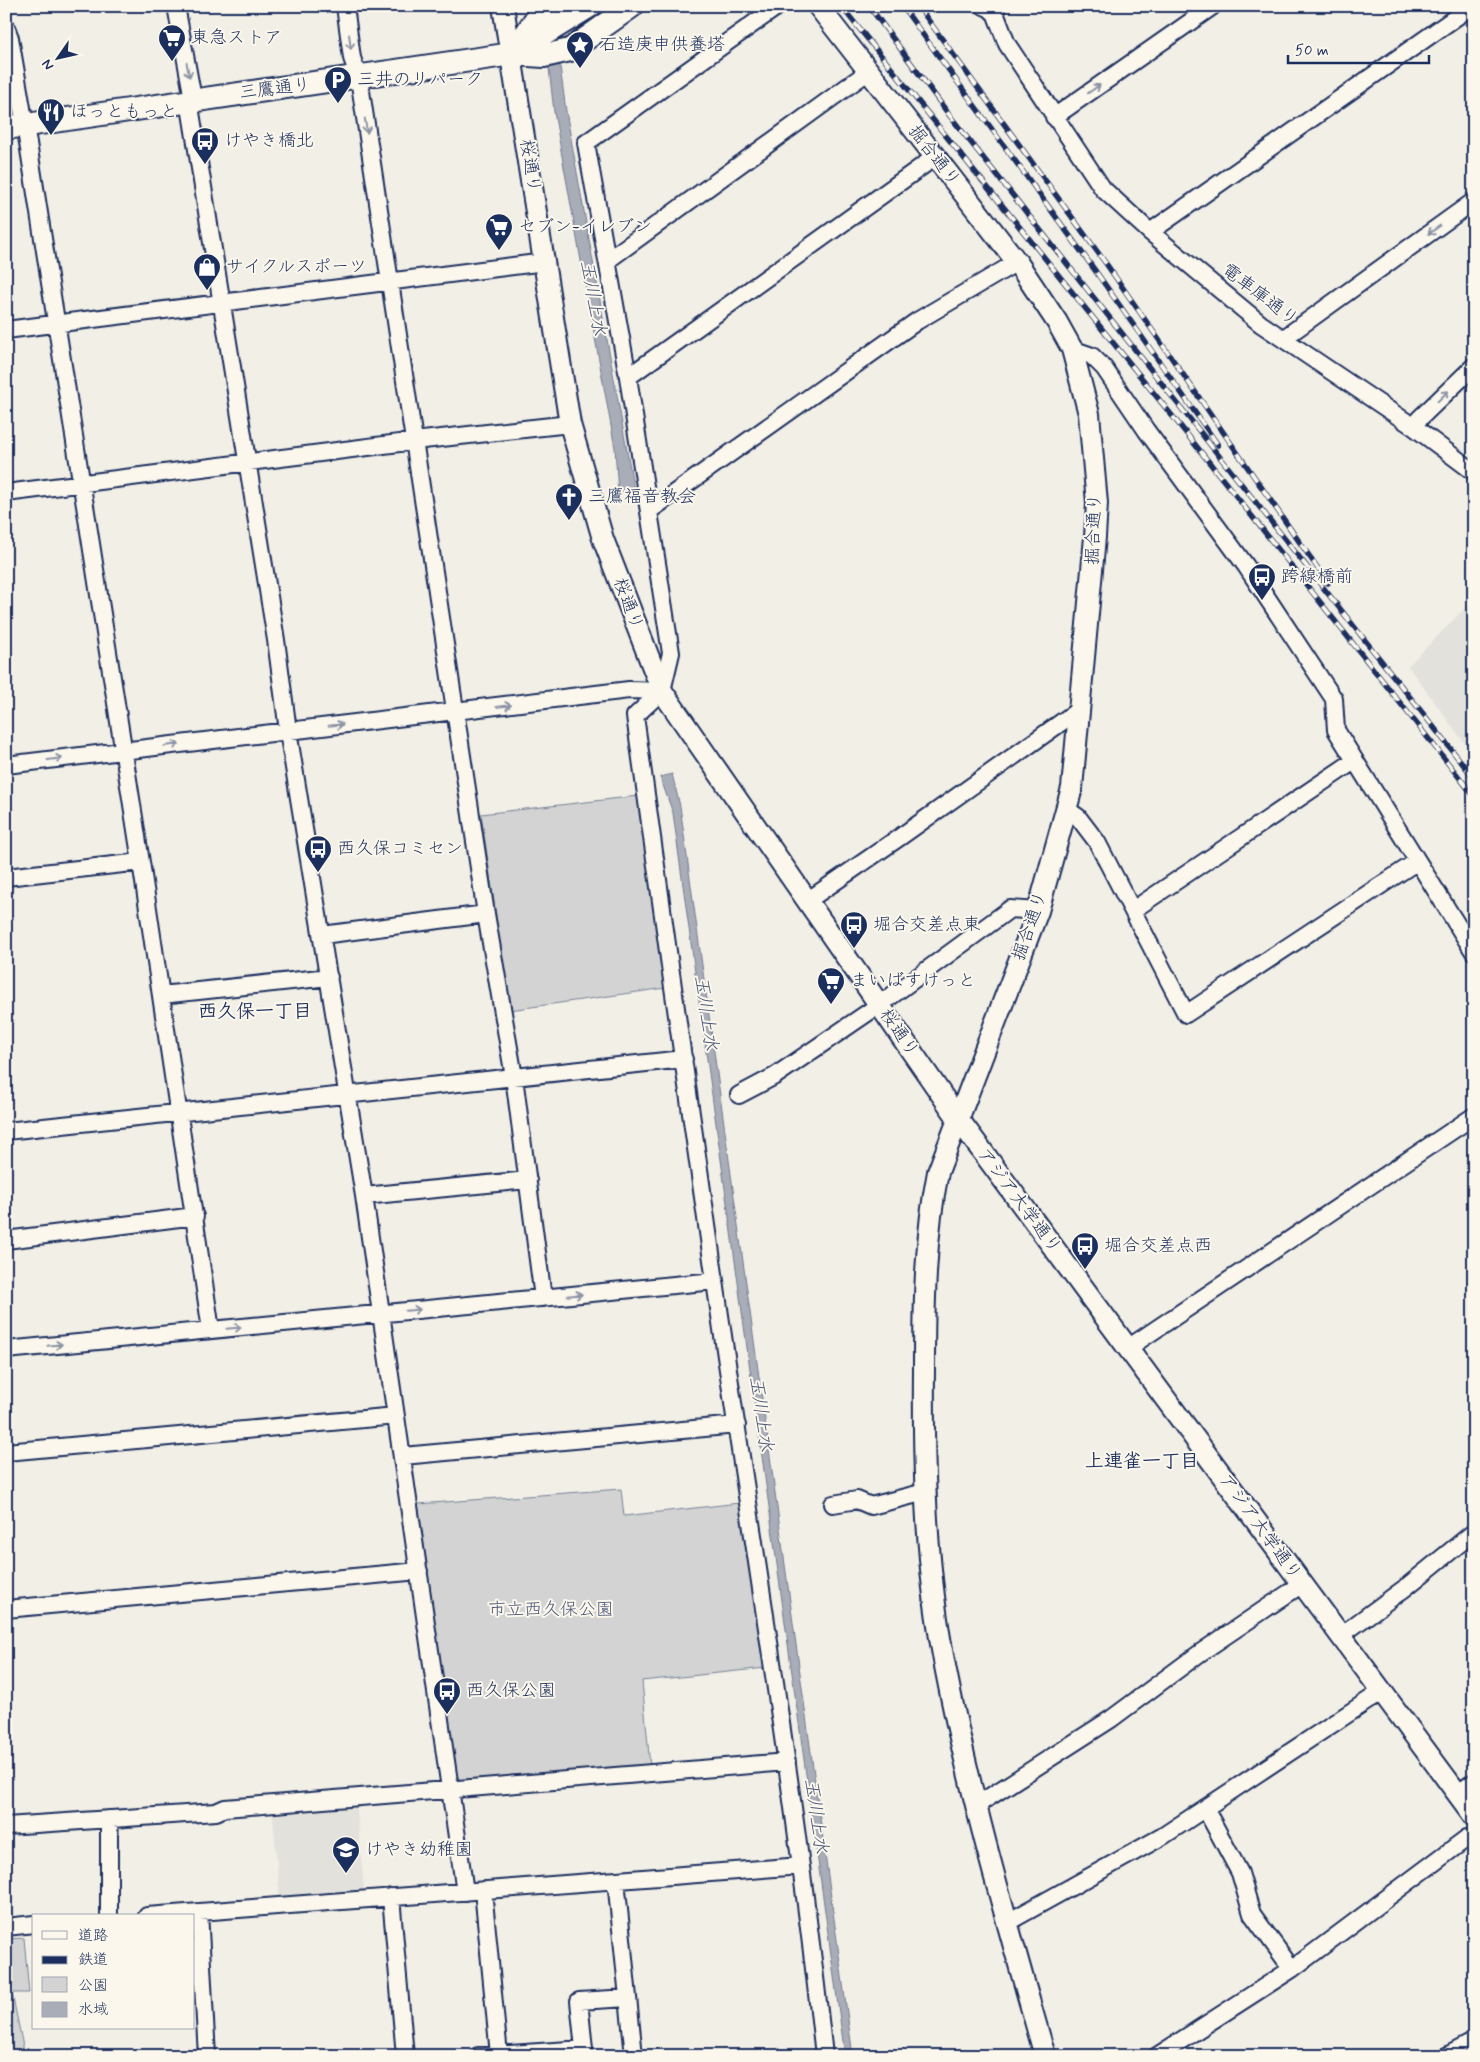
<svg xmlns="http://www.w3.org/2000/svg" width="1480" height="2062" font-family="Mynerve,'Klee One',sans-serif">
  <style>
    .built { fill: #e2e1dc }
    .green { fill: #d2d3d2; stroke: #768198 }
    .water { fill: #a9adb7; stroke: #707b93 }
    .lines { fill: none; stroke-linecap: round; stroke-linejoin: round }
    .pedestrian-casing { stroke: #1b2f5e; stroke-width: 16 }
    .minor-casing { stroke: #1b2f5e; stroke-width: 20 }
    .tertiary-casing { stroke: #1b2f5e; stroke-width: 24 }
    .secondary-casing { stroke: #1b2f5e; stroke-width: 26 }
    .pedestrian { stroke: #fbf7ec; stroke-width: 12 }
    .minor { stroke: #fbf7ec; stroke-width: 16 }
    .tertiary { stroke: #fbf7ec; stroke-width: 20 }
    .secondary { stroke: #fbf7ec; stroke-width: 22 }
    .rail-casing { stroke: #1b2f5e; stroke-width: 5.5 }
    .rail { stroke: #fbf7ec; stroke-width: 4; stroke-dasharray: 11; stroke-linecap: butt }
    .oneway { stroke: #8b93a5 }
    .labels { text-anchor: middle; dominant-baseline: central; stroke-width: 4; stroke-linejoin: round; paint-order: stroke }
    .poi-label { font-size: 18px; fill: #1b2f5e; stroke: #fbf7ec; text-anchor: start }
    .street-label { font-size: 18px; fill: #1b2f5e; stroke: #fbf7ec }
    .park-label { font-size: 18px; fill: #49587b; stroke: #fbf7ec }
    .water-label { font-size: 19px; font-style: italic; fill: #465579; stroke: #fbf7ec }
    .neighbourhood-label { font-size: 19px; font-weight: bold; fill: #1b2f5e; stroke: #fbf7ec }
  </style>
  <rect width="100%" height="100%" fill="#f2efe6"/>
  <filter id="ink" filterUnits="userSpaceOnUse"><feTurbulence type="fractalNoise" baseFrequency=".02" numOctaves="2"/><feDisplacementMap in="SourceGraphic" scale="10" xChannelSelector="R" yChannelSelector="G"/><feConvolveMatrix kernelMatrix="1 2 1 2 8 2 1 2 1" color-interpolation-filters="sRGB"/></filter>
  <g filter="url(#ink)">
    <path class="built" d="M 1474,599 L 1474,756 L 1408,666 Z
      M 356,1799 L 364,1891 L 280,1899 L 272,1806 Z"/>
    <path class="green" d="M 638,796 L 666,988 L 510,1010 L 481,814 Z
      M 621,1489 L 624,1516 L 739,1503 L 753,1571 L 766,1668 L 642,1681 L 650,1766 L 461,1781 L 457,1776 L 418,1504 Z
      M 24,1938 L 29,1993 L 12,1993 L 25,2056 L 6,2056 L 6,1939 Z"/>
    <path class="water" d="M 542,6 L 552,6 L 566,111 L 634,490 L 618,493 L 615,448 L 554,112 Z
      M 672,774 L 680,806 L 853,2056 L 845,2056 L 673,813 L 660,777 Z"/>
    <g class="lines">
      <g class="pedestrian-casing">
        <path id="pedestrian" d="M 1442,2056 L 1474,2039"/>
      </g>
      <g class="minor-casing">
        <path id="minor" d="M 176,6 L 193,99
          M 345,6 L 352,58 L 359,78 L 486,914 L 514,1077 L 543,1298
          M 778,6 L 586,143 L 628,377 L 671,653 L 662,691 L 635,716 C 662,904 687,1093 715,1281 C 752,1539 796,1796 824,2056
          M 984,6 L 994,10 L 1007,44 L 1103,189 L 1150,232 L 1261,324 L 1414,427 L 1474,472
          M 6,27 L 10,38 L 28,143 L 141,862 L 211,1330
          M 189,100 L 276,640 L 288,731 L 364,1196 L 465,1892
          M 1054,117 L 1213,6
          M 1150,232 L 1472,6
          M 608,260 L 869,71
          M 6,330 L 545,262
          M 1284,338 L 1474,201
          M 1072,349 L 1092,356 L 1104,368 L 1146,430 L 1246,566 L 1334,699 L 1336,730 L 1474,952
          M 628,377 L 935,157
          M 1414,427 L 1419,419 L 1474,366
          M 6,493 L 423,440 L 570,424
          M 649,511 L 917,321 L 1017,262
          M 6,765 L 629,690 L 662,691
          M 1065,808 L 1078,817 L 1097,842 L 1186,1014 L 1416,862
          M 6,877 L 141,862
          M 807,901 L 900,837 L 1080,709
          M 1133,910 L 1354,761
          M 322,935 L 486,914
          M 161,995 L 329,977
          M 739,1095 L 775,1076 L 879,1005 L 1010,909 L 1038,911
          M 6,1131 L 684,1059
          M 364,1196 L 528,1180
          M 6,1240 L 195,1216
          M 1128,1348 L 1474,1116
          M 6,1350 L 715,1281
          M 6,1452 L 396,1416
          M 403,1456 L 737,1425
          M 833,1504 L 857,1500 L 871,1506 L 925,1492
          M 6,1609 L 419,1571
          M 1340,1636 L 1405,1588 L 1474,1532
          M 1457,1794 L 1474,1782
          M 977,1805 L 1111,1719 L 1200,1653 L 1302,1584
          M 1205,1808 L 1240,1873 L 1252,1914 L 1292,1969
          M 109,1819 L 109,1916
          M 6,1826 L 216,1812 L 225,1808 L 787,1762
          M 616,1880 L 634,2056
          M 483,1890 L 499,2055
          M 391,1897 L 405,2056
          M 199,1912 L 207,2056
          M 147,1916 L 801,1866
          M 1008,1922 L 1163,1836 L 1381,1692
          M 6,1927 L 34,1924
          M 478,2056 L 584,2049 L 579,2001 L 628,1998
          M 1157,2056 L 1292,1969 L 1467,1838"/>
      </g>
      <g class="tertiary-casing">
        <path id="tertiary" d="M 503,6 L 570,424 L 603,539 L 662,691 L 957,1117 L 1474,1816
          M 818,6 L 1017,262 L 1057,322 L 1072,349 L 1089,414 L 1097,503 L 1095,537 L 1072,788 L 1038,911 L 938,1172 C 925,1237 924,1304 924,1370 C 923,1471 926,1572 946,1671 C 971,1801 1009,1929 1045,2056
          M 994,6 L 994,10"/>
      </g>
      <g class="secondary-casing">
        <path id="secondary" d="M 516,49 L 539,14 L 550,6
          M 512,54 L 544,56 L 570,50 L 632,6
          M 6,128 L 512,54 L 590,6"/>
      </g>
      <use href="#pedestrian" class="pedestrian"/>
      <use href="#minor" class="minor"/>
      <use href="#tertiary" class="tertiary"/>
      <use href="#secondary" class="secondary"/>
      <g class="rail-casing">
        <path id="rail" d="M 841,6 L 1178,423 L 1474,796
          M 869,6 L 950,116 L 1474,778
          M 902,6 L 1094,269 L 1218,445
          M 918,6 L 1107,265 L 1328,583"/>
      </g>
      <use href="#rail" class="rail"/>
    </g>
    <defs><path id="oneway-shaft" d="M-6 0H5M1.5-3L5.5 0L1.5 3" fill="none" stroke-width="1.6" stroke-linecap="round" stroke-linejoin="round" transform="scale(1.25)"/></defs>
    <g class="oneway">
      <use href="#oneway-shaft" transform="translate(350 42) rotate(83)"/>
      <use href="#oneway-shaft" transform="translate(188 70) rotate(79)"/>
      <use href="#oneway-shaft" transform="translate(1094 89) rotate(-35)"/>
      <use href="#oneway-shaft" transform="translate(366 126) rotate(81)"/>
      <use href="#oneway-shaft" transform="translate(1434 230) rotate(144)"/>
      <use href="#oneway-shaft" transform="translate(1443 396) rotate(-44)"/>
      <use href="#oneway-shaft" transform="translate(504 706) rotate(-7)"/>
      <use href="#oneway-shaft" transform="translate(336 725) rotate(-6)"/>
      <use href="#oneway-shaft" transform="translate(172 745) rotate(-7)"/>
      <use href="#oneway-shaft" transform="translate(55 759) rotate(-7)"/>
      <use href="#oneway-shaft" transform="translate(575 1295) rotate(-6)"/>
      <use href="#oneway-shaft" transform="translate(413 1310) rotate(-5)"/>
      <use href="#oneway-shaft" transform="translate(234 1328) rotate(-5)"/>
      <use href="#oneway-shaft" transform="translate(55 1345) rotate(-6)"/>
    </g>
  </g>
  <defs>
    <g id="supermarket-pin" transform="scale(1.4375)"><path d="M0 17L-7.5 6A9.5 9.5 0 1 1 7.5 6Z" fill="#1b2f5e" stroke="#fbf7ec"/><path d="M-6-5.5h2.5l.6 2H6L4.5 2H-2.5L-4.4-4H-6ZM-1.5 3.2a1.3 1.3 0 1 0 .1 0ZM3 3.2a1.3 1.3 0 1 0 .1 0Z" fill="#fff"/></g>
    <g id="sight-pin" transform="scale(1.4375)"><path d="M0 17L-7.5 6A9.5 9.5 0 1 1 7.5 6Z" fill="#1b2f5e" stroke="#fbf7ec"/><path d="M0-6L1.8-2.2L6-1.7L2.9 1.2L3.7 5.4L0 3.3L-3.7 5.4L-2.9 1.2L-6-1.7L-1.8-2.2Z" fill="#fff"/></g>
    <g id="parking-pin" transform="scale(1.4375)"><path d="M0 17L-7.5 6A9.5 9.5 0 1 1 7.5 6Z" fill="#1b2f5e" stroke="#fbf7ec"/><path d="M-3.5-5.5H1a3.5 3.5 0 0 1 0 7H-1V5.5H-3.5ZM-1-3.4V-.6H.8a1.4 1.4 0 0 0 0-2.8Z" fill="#fff"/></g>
    <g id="restaurant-pin" transform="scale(1.4375)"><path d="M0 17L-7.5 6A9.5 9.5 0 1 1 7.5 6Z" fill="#1b2f5e" stroke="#fbf7ec"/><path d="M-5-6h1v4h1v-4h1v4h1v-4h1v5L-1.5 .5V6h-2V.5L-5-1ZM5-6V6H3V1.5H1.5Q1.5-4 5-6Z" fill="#fff"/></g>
    <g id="bus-pin" transform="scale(1.4375)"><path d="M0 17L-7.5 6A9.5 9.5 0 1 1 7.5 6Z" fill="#1b2f5e" stroke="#fbf7ec"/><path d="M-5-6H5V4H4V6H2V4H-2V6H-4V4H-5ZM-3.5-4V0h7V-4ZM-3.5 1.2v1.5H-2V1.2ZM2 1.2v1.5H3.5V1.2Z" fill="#fff"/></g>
    <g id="shop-pin" transform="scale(1.4375)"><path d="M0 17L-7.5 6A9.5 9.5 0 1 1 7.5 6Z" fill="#1b2f5e" stroke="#fbf7ec"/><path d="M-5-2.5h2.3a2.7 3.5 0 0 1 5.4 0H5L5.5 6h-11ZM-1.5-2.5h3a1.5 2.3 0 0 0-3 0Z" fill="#fff"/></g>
    <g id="church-pin" transform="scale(1.4375)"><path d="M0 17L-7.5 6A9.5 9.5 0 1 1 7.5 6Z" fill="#1b2f5e" stroke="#fbf7ec"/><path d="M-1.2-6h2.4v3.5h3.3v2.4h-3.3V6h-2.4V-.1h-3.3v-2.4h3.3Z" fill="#fff"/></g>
    <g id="school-pin" transform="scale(1.4375)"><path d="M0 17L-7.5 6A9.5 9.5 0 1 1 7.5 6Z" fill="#1b2f5e" stroke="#fbf7ec"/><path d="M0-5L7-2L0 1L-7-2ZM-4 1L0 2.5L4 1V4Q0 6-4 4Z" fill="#fff"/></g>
  </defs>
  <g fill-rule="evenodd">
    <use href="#supermarket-pin" x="172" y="38"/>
    <use href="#sight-pin" x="580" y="45"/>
    <use href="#parking-pin" x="338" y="80"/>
    <use href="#restaurant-pin" x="51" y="112"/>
    <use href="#bus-pin" x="205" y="141"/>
    <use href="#supermarket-pin" x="499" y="227"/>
    <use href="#shop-pin" x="207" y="267"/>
    <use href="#church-pin" x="569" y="497"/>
    <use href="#bus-pin" x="1262" y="577"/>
    <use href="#bus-pin" x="318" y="849"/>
    <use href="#bus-pin" x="854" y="925"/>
    <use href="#supermarket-pin" x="831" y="981"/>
    <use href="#bus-pin" x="1085" y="1246"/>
    <use href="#bus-pin" x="447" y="1691"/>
    <use href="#school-pin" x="346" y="1850"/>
  </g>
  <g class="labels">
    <g class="poi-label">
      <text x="191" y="38">東急ストア</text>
      <text x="599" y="45">石造庚申供養塔</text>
      <text x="357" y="80">三井のリパーク</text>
      <text x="70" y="112">ほっともっと</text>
      <text x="224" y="141">けやき橋北</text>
      <text x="518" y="227">セブン-イレブン</text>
      <text x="226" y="267">サイクルスポーツ</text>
      <text x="588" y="497">三鷹福音教会</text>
      <text x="1281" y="577">跨線橋前</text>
      <text x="337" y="849">西久保コミセン</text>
      <text x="873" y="925">堀合交差点東</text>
      <text x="850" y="981">まいばすけっと</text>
      <text x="1104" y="1246">堀合交差点西</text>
      <text x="466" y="1691">西久保公園</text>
      <text x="365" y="1850">けやき幼稚園</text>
    </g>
    <g class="street-label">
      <text transform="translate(275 89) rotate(-7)">三鷹通り</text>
      <text transform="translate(934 156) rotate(52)">掘合通り</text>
      <text transform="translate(530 166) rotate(81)">桜通り</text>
      <text transform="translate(1260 295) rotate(37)">電車庫通り</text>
      <text transform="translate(1094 529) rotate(-88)">掘合通り</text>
      <text transform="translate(628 604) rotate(69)">桜通り</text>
      <text transform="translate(1030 926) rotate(-71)">掘合通り</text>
      <text transform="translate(899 1033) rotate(55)">桜通り</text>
      <text transform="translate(1019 1201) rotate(53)">アジア大学通り</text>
      <text transform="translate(1260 1527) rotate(54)">アジア大学通り</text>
    </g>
    <g class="park-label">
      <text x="551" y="1610">市立西久保公園</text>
    </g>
    <g class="water-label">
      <text transform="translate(593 298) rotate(80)">玉川上水</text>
      <text transform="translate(706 1013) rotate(82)">玉川上水</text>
      <text transform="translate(761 1414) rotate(82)">玉川上水</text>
      <text transform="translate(816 1816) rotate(82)">玉川上水</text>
    </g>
    <g class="neighbourhood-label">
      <text x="255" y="1011">西久保一丁目</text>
      <text x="1142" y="1461">上連雀一丁目</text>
    </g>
  </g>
  <rect width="1480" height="2062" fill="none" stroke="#fbf7ec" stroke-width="25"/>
  <rect x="12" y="12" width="1455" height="2037" fill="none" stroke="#1b2f5e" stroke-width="2" filter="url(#ink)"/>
  <rect x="32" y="1914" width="162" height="115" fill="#fbf7ec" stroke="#a1a7b3"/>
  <rect x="42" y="1931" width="25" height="8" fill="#fbf7ec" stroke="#a1a7b3"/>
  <text x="78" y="1940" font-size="15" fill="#1b2f5e">道路</text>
  <rect x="42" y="1956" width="25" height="8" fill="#1b2f5e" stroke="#a1a7b3"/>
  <text x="78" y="1964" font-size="15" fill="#1b2f5e">鉄道</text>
  <rect x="42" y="1977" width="25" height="15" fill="#d2d3d2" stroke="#a1a7b3"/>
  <text x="78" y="1990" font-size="15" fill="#1b2f5e">公園</text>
  <rect x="42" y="2002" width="25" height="15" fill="#a9adb7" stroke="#a1a7b3"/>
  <text x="78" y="2014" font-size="15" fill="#1b2f5e">水域</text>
  <g transform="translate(58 58) rotate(236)" stroke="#fbf7ec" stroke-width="4" paint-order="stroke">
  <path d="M0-4L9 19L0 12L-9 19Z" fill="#1b2f5e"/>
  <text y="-8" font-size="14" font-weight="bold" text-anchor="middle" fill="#1b2f5e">N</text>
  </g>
  <path d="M1288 55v8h141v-8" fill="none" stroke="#1b2f5e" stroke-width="2.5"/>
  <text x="1295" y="55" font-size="15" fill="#1b2f5e" stroke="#fbf7ec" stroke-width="4" paint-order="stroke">50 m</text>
</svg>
